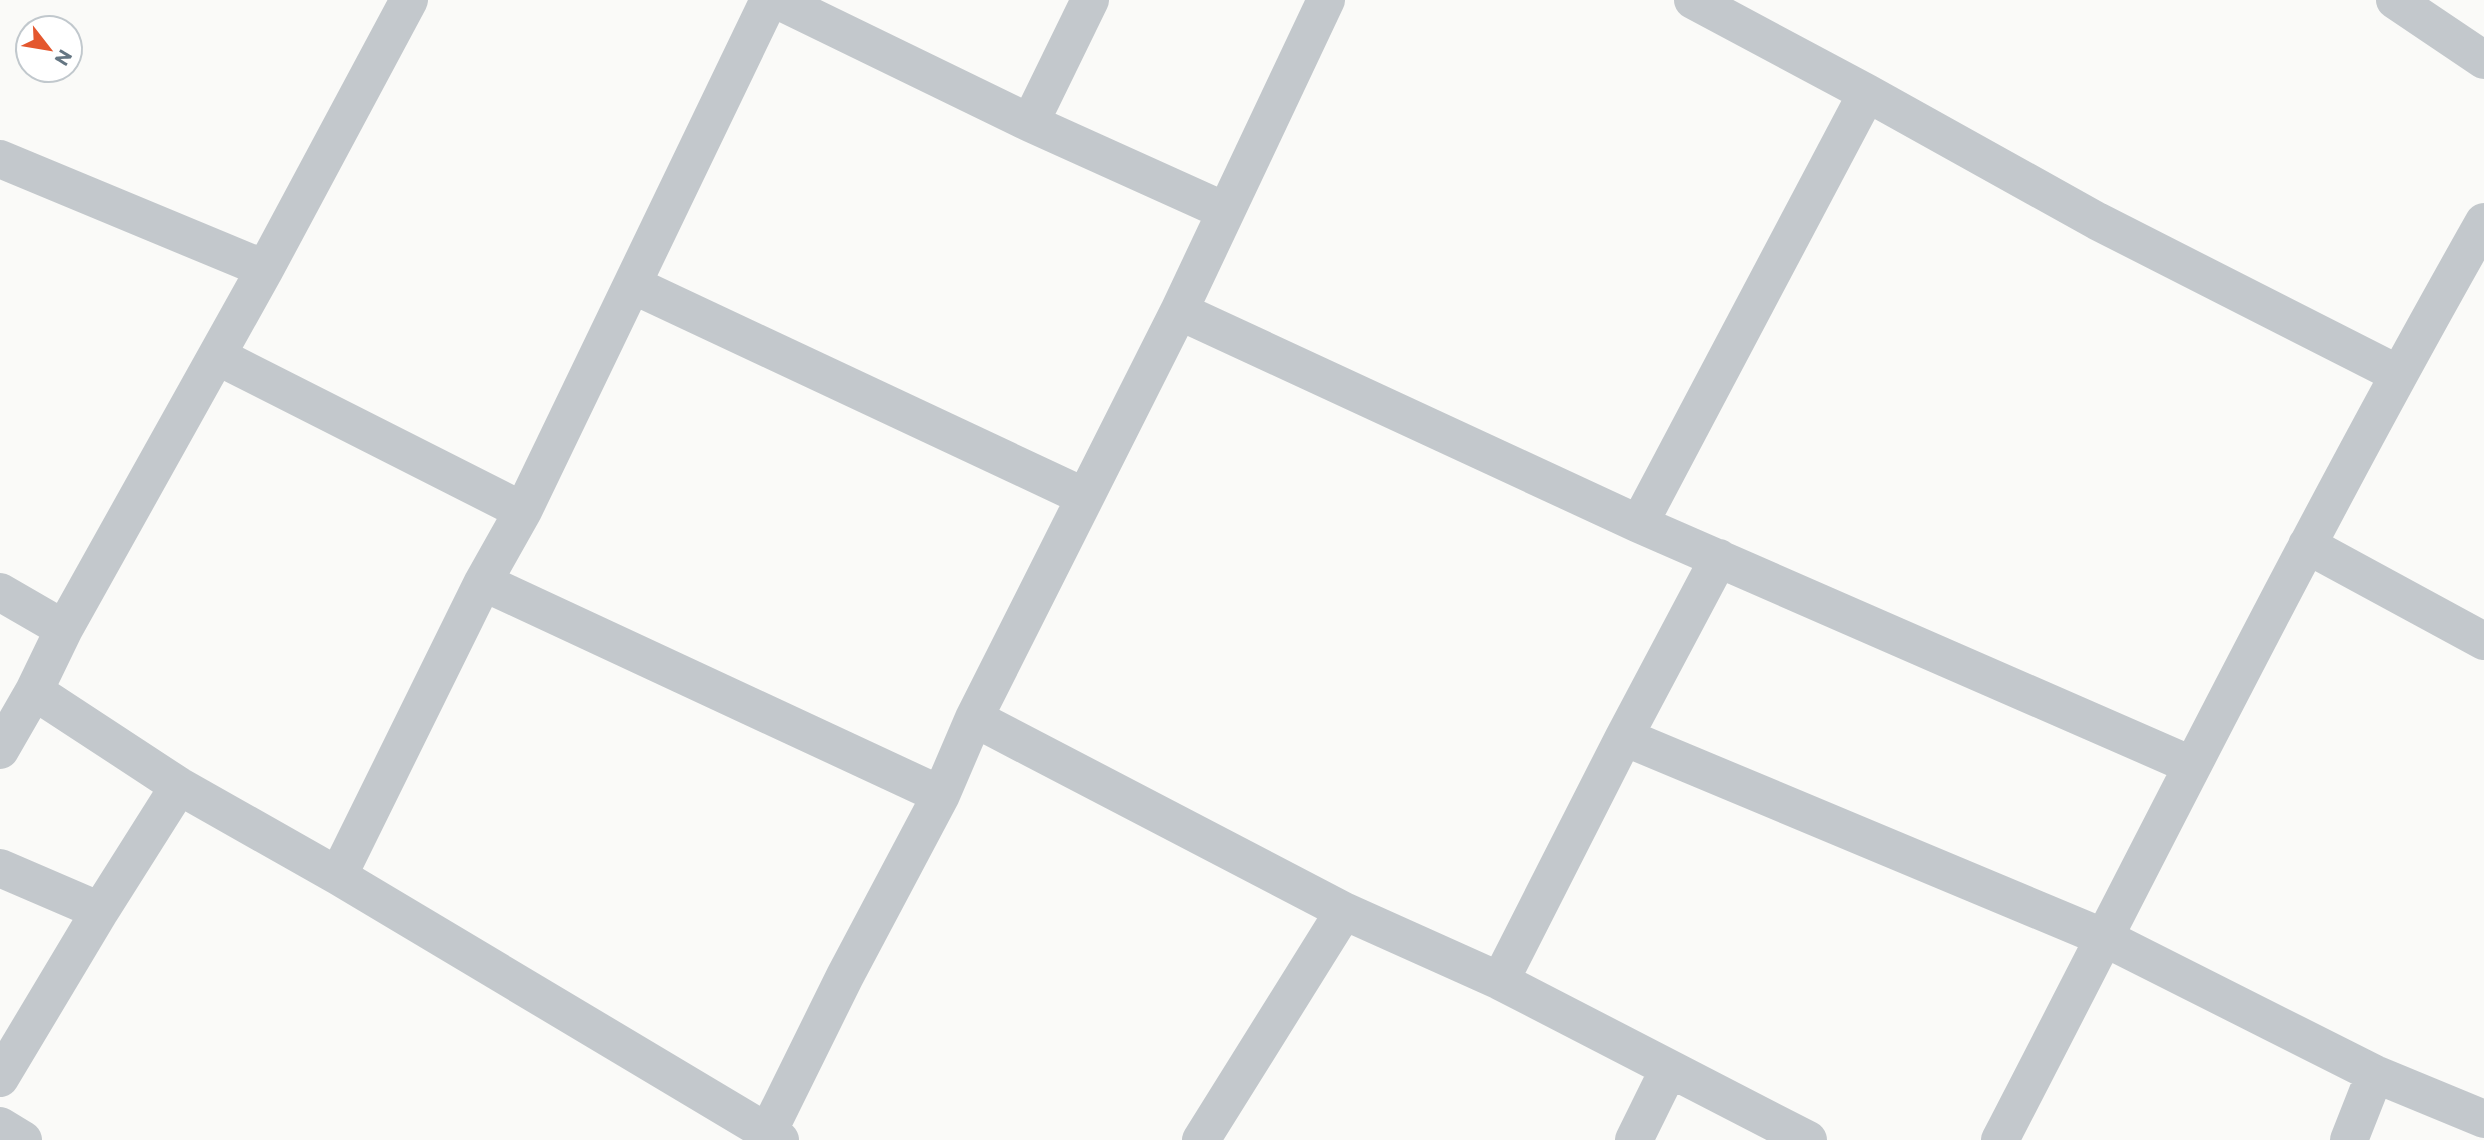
<svg xmlns="http://www.w3.org/2000/svg" width="2484" height="1140" font-family="Commissioner,sans-serif">
  <style>
    .lines { fill: none; stroke-linecap: round; stroke-linejoin: round }
    .minor { stroke: #c3c8cc; stroke-width: 38 }
    .tertiary { stroke: #c3c8cc; stroke-width: 38 }
  </style>
  <rect width="100%" height="100%" fill="#fafaf8"/>
  <g class="lines">
    <path class="minor" d="M 777,0 L 1030,123 L 1225,211
      M 1693,0 L 1867,93 L 2097,221 L 2398,374
      M 1030,123 L 1090,0
      M 0,159 L 265,269
      M 633,285 L 1085,497
      M 1179,311 L 1639,524 L 2191,765
      M 217,356 L 523,511
      M 1639,524 L 1867,93
      M 2307,545 L 2484,641
      M 483,582 L 941,795
      M 0,592 L 64,629
      M 34,691 L 179,786 L 338,876 L 780,1140
      M 974,718 L 1344,911 L 1500,981 L 1808,1140
      M 1624,737 L 2105,938 L 2375,1074 L 2484,1119
      M 0,750 L 34,691 L 64,629 L 265,269 L 409,0
      M 0,868 L 100,911
      M 338,876 L 483,582 L 523,511 L 769,0
      M 1500,981 L 1624,737 L 1719,558
      M 0,1078 L 100,911 L 179,786
      M 0,1126 L 23,1140
      M 764,1140 L 845,976 L 941,795 L 974,718 L 1179,311 L 1326,0
      M 1201,1140 L 1344,911
      M 1634,1140 L 1669,1069
      M 2000,1140 C 2159,833 2313,523 2484,222
      M 2349,1140 L 2375,1074"/>
    <path class="tertiary" d="M 2395,0 L 2484,60"/>
  </g>
  <g transform="translate(49 49) rotate(121)"><circle r="33" fill="#ffffff" stroke="#c1c8cd" stroke-width="2"/>
  <path d="M0-5L12 26L0 18L-12 26Z" fill="#e4572e"/>
  <text y="-10" font-size="19" font-weight="bold" text-anchor="middle" fill="#657683">N</text>
  </g>
</svg>
